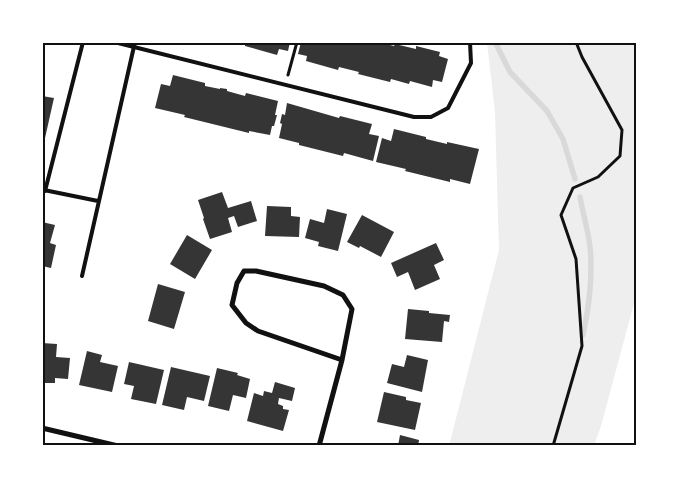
<svg xmlns="http://www.w3.org/2000/svg" width="679" height="488" font-family="Arial,sans-serif">
  <style>
    .green { fill: #eee }
    .lines { fill: none; stroke-linecap: round; stroke-linejoin: round }
    .stream { stroke: #d9d9d9; stroke-width: 5.5 }
    .building { fill: #353535 }
    .path { stroke: #111; stroke-width: 3 }
    .service { stroke: #111; stroke-width: 4 }
    .minor { stroke: #111; stroke-width: 5 }
    .neatline { fill: none; stroke: #111; stroke-width: 2 }
  </style>
  <rect width="100%" height="100%" fill="#fff"/>
  <path class="green" d="M 487,43 L 636,43 L 636,296 L 601,426 L 594,445 L 449,446 L 499,250 L 495,112 Z"/>
  <g class="lines">
    <path class="stream" d="M 495,42 L 510,72 L 547,111 L 563,139 L 575,179
      M 580,197 C 583,214 588,230 590,247 C 593,276 589,307 583,335"/>
  </g>
  <path class="building" d="M 240,42 L 290,42 L 288,51 L 279,49 L 277,55 L 245,46 L 245,44 Z
    M 301,42 L 379,42 L 394,46 L 395,44 L 416,49 L 416,46 L 440,52 L 439,56 L 448,59 L 442,82 L 433,80 L 432,87 L 410,81 L 409,84 L 391,79 L 390,82 L 358,74 L 359,72 L 339,67 L 338,70 L 306,61 L 307,56 L 298,54 Z
    M 173,75 L 205,83 L 205,86 L 220,89 L 220,88 L 227,89 L 227,91 L 245,96 L 246,93 L 278,101 L 275,115 L 277,115 L 274,126 L 272,126 L 270,135 L 249,131 L 249,133 L 184,117 L 185,115 L 155,108 L 161,84 L 170,86 Z
    M 42,96 L 54,98 L 43,147 L 42,147 Z
    M 287,103 L 339,118 L 340,116 L 372,124 L 369,134 L 379,136 L 373,161 L 344,153 L 343,156 L 299,145 L 299,143 L 279,138 L 282,124 L 280,123 L 282,114 L 285,115 Z
    M 394,129 L 426,137 L 426,139 L 447,144 L 447,142 L 479,149 L 470,184 L 450,179 L 450,182 L 405,171 L 406,169 L 376,162 L 382,138 L 391,141 Z
    M 222,192 L 228,208 L 251,201 L 257,221 L 238,227 L 234,216 L 228,218 L 232,232 L 210,239 L 203,219 L 204,218 L 198,200 Z
    M 267,206 L 291,207 L 291,216 L 300,217 L 299,237 L 265,236 Z
    M 327,209 L 347,214 L 338,251 L 318,246 L 319,242 L 305,238 L 310,219 L 324,223 Z
    M 362,215 L 394,232 L 381,257 L 360,246 L 359,248 L 347,242 Z
    M 42,222 L 55,225 L 50,243 L 56,245 L 51,268 L 42,266 Z
    M 187,235 L 212,250 L 195,279 L 170,264 Z
    M 436,243 L 444,260 L 434,265 L 440,279 L 415,290 L 408,272 L 397,277 L 391,263 Z
    M 158,284 L 185,292 L 174,329 L 148,321 Z
    M 408,309 L 429,311 L 429,313 L 450,315 L 449,322 L 444,321 L 442,342 L 405,339 Z
    M 42,343 L 57,344 L 56,357 L 70,358 L 68,379 L 55,378 L 55,383 L 42,383 Z
    M 87,351 L 102,355 L 100,362 L 118,366 L 112,392 L 79,385 Z
    M 407,355 L 428,360 L 422,392 L 387,383 L 392,364 L 404,367 Z
    M 129,362 L 164,370 L 156,404 L 131,399 L 134,386 L 124,384 Z
    M 171,367 L 210,376 L 204,401 L 187,397 L 184,410 L 162,405 Z
    M 217,368 L 238,373 L 237,375 L 250,379 L 246,398 L 233,395 L 229,411 L 208,406 Z
    M 275,382 L 295,388 L 292,401 L 279,398 L 278,404 L 283,406 L 283,409 L 289,410 L 283,431 L 247,421 L 254,393 L 263,396 L 264,391 L 272,393 Z
    M 384,392 L 406,397 L 406,400 L 421,403 L 415,430 L 377,422 Z
    M 400,435 L 419,440 L 418,446 L 398,446 Z"/>
  <g class="lines">
    <path class="path" d="M 288,75 L 297,42
      M 553,446 L 582,346 L 576,259 L 561,215 L 573,188 L 598,177 L 620,156 L 622,130 L 582,57 L 576,42"/>
    <path class="service" d="M 114,42 L 414,117 L 431,117 L 448,108 L 471,63 L 470,42
      M 44,190 L 98,201
      M 45,191 L 83,42
      M 82,276 L 135,42"/>
    <path class="minor" d="M 42,428 L 118,446
      M 319,446 L 342,360 L 352,309 L 343,295 L 324,286 L 256,271 L 244,271 L 237,283 L 232,305 L 246,323 L 258,331 L 342,360"/>
  </g>
  <rect width="679" height="488" fill="none" stroke="#ffffff" stroke-width="88"/>
  <rect x="44" y="44" width="591" height="400" class="neatline"/>
</svg>
